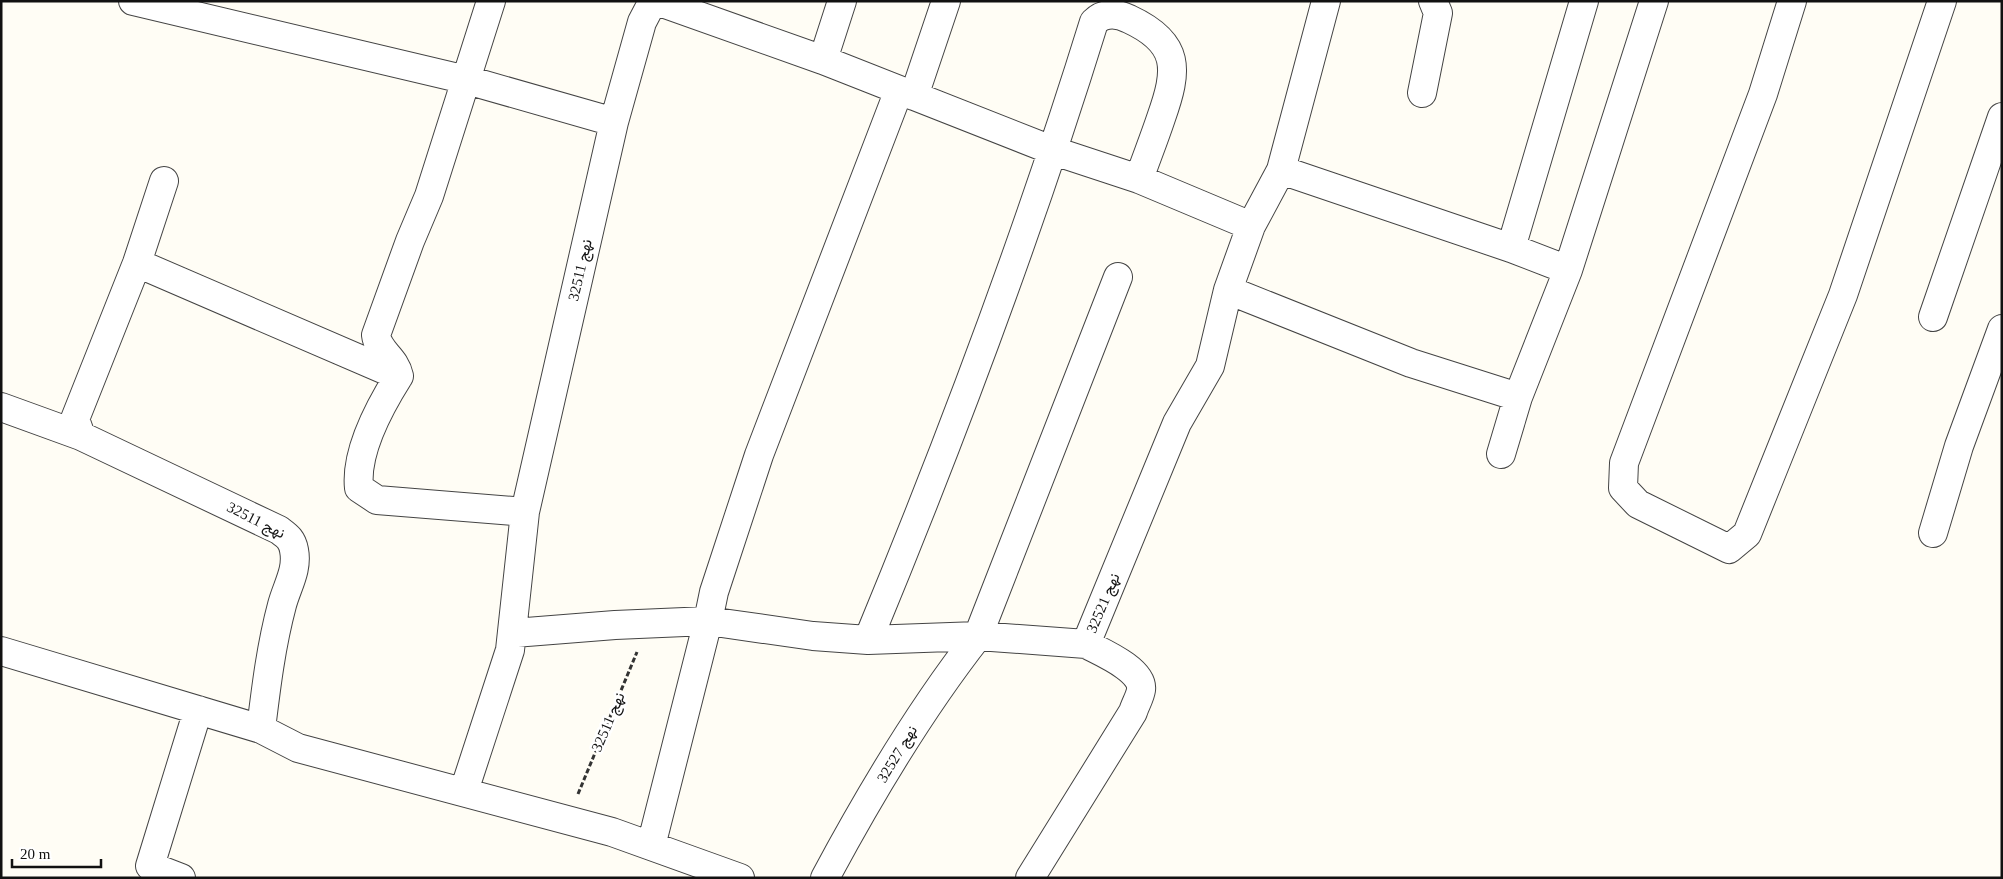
<svg xmlns="http://www.w3.org/2000/svg" width="2003" height="879" font-family="'Times New Roman',Vazirmatn,serif">
  <style>
    .lines { fill: none; stroke-linecap: round; stroke-linejoin: round }
    .street-casing { stroke: #444; stroke-width: 30 }
    .path { stroke: #333; stroke-width: 3; stroke-dasharray: 5 2.5; stroke-linecap: butt }
    .street { stroke: #fff; stroke-width: 28 }
    .labels { text-anchor: middle; dominant-baseline: central; stroke-width: 5; stroke-linejoin: round; paint-order: stroke }
    .street-label { font-size: 15px; fill: #111; stroke: #fff }
  </style>
  <rect width="100%" height="100%" fill="#fffdf5"/>
  <g class="lines">
    <g class="street-casing">
      <path id="street" d="M 133,1 L 467,80 L 614,122
        M 491,1 L 429,196 L 410,241 L 376,335 C 378,352 395,357 399,376 C 380,406 355,451 359,488 L 377,500 L 525,512
        M 657,1 L 823,60 L 1054,151 L 1139,179 L 1251,226
        M 1326,1 L 1281,170 L 1251,226 L 1228,290 L 1411,363 L 1518,397
        M 1792,1 L 1763,94 L 1624,463 L 1623,488 L 1638,504 L 1729,549 L 1747,534 L 1843,295 L 1942,1
        M 823,60 L 842,1
        M 899,90 L 759,455 L 714,592 L 708,621 L 813,636 L 868,640 L 978,636 L 1086,644
        M 1422,93 L 1438,13 L 1433,1
        M 914,96 L 946,1
        M 1281,170 L 1511,248 L 1568,270
        M 164,181 L 137,263 L 75,419 L 81,436 L 279,530 C 287,536 292,539 294,550 C 298,570 287,586 282,605 C 271,646 266,688 261,729 L 298,748 L 612,832 L 740,878
        M 1511,248 L 1584,1
        M 137,263 L 399,376
        M 1933,317 L 2002,117
        M 1,407 L 81,436
        M 1501,454 L 1518,397 L 1568,270 L 1654,1
        M 1933,533 L 1959,446 L 2002,329
        M 514,633 L 615,625 L 708,621 L 651,846
        M 868,640 C 952,437 1029,232 1094,22 C 1104,12 1117,13 1129,19 C 1181,43 1178,70 1161,118 C 1154,139 1146,159 1139,179
        M 1,651 L 261,729
        M 464,791 L 510,650 L 525,512 L 614,122 L 642,22 L 653,1
        M 181,878 L 150,866 L 198,710
        M 825,878 C 870,794 919,711 978,636 L 1118,277
        M 1030,878 L 1133,712 C 1135,705 1140,697 1141,690 C 1144,670 1101,652 1086,644 L 1177,423 L 1210,366 L 1228,290"/>
    </g>
    <path class="path" d="M 578,794 L 637,652"/>
    <use href="#street" class="street"/>
  </g>
  <g class="labels">
    <g class="street-label">
      <text transform="translate(580 270) rotate(-77)">نهج 32511</text>
      <text transform="translate(256 520) rotate(27)">نهج 32511</text>
      <text transform="translate(1103 603) rotate(-67)">نهج 32521</text>
      <text transform="translate(608 722) rotate(-67)">نهج 32511</text>
      <text transform="translate(897 754) rotate(-59)">نهج 32527</text>
    </g>
  </g>
  <rect width="2003" height="879" fill="none" stroke="#111111" stroke-width="5"/>
  <path d="M12 859v8h89v-8" fill="none" stroke="#111111" stroke-width="2.5"/>
  <text x="20" y="859" font-size="15" fill="#111111" stroke="#ffffff" stroke-width="4" paint-order="stroke">20 m</text>
</svg>
